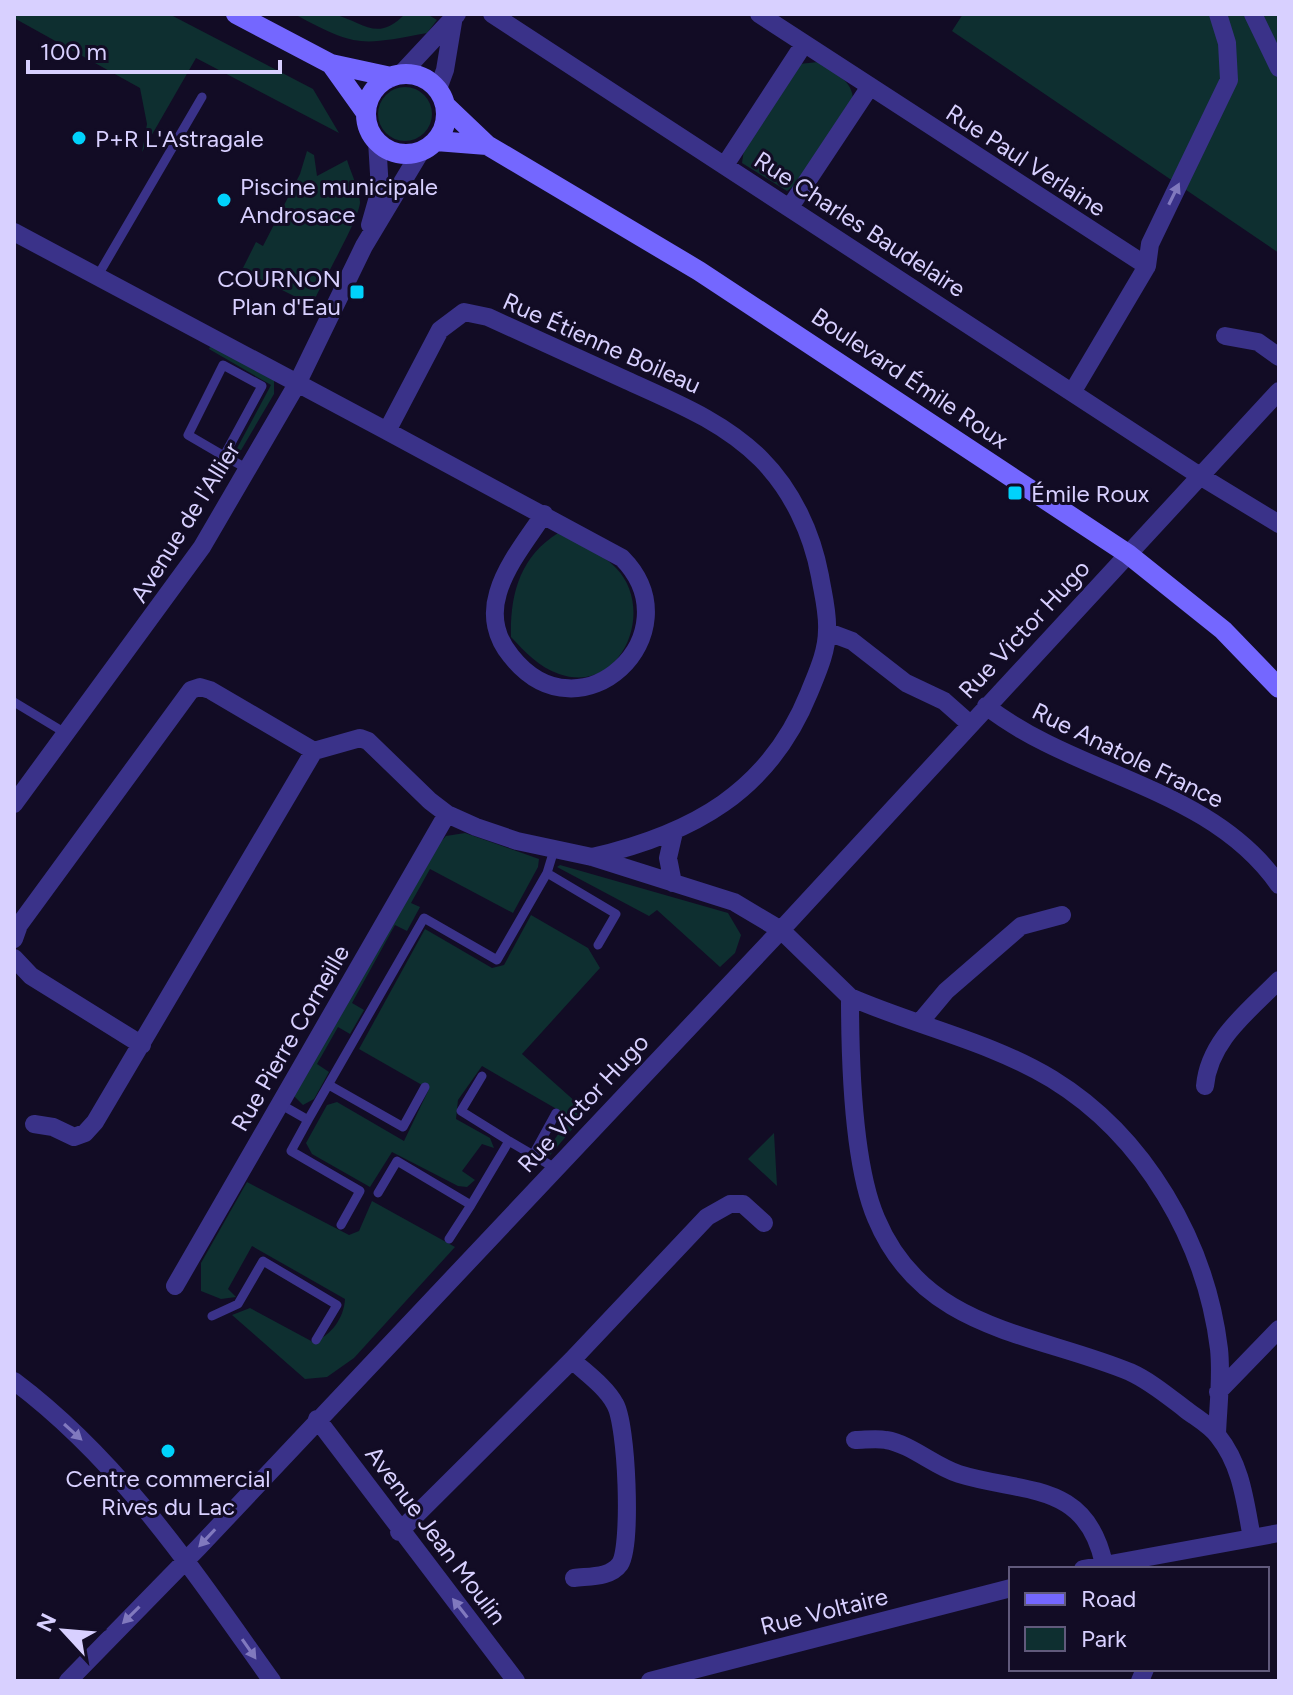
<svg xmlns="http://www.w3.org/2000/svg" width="1293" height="1695" font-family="Figtree,sans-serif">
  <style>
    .green { fill: #0e2f30 }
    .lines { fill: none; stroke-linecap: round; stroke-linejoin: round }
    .service { stroke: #3a3289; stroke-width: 9 }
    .minor { stroke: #3a3289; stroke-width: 18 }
    .secondary { stroke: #7467ff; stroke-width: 20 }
    .oneway { fill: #8179be }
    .poi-dot { fill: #00d2fb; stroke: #120c25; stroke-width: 3 }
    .labels { text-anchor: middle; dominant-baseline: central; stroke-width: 6; stroke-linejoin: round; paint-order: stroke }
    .poi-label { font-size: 24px; fill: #d8d0ff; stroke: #120c25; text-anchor: start }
    .street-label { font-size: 24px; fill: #d8d0ff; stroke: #120c25 }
  </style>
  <rect width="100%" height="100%" fill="#120c25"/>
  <path class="green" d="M 14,14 L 169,14 L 313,89 L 339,133 L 196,58 L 142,152 L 147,124 L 140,88 L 14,18 Z
    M 294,14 C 306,14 322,11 333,14 C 364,22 377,43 405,14 L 427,14 L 437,20 L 427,33 C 358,46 357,47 294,14 Z
    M 963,14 L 1279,14 L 1279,253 L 952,31 Z
    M 818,62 C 835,74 854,80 853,102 L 798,183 L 787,191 L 742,163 L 744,149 L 799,64 Z
    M378 114a27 27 0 1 1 54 0a27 27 0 1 1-54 0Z
    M 307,151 L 314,155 L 317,176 L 347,160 C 351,173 359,189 360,202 C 360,218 321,284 312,305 L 248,273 L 240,274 L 256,242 L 263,246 L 300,174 Z
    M 211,345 L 274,380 L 274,394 L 240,452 L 235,452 L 271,385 L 209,349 Z
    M 558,533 C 576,543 602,553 616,568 C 657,610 621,696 559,674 C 539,667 525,652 511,637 C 510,594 520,557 558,533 Z
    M 465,833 L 539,859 L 538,867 L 513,913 L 430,869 L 411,903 L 420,907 L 407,931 L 395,925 L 352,1003 L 364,1010 L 350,1034 L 338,1027 L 317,1064 L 329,1072 L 314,1099 L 303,1105 L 293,1095 L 435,848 L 446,836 Z
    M 560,865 L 728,913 L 741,935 L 735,953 L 720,967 L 657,910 L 649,916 L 557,867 Z
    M 531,915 L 588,948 L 600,968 L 522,1054 L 587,1112 L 550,1155 L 547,1150 L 569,1119 L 567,1115 L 482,1066 L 458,1100 L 456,1119 L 490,1138 L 494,1148 L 482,1144 L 462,1171 L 475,1180 L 467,1187 L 458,1186 L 392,1152 L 370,1187 L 312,1154 L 306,1143 L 327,1105 L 337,1102 L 404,1141 L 429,1089 L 359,1049 L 425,929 L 492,968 L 504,965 Z
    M 774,1133 L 777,1186 L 748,1159 Z
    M 247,1182 L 349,1235 L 359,1231 L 372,1201 L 455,1247 L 354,1358 L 327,1377 L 305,1379 L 232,1315 L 250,1308 L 313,1342 C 331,1336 344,1318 345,1299 L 252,1246 L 228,1289 L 236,1297 L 221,1299 L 201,1291 L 201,1263 Z"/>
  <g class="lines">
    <path class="service" d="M 97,277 L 202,97
      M 224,456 L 188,435 L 223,365 L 262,386 L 224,456 L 248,469
      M 14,702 L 67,734
      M 547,873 L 616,914 L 598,945
      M 482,1076 L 461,1111 L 509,1141
      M 329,1085 L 403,1127 L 425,1087
      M 280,1104 L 308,1120 L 424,918 L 497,960 L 547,873 L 554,850
      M 308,1120 L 291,1151 L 360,1191 L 341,1225
      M 533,1155 L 556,1113
      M 378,1193 L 397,1161 L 471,1205 L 509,1141 L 555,1168
      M 449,1239 L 471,1205
      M 212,1316 L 238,1304 L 263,1261 L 337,1305 L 316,1340"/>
    <path class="minor" d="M 492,14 L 1200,476 L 1279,524
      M 759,14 L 1147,266 L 1073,391
      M 1253,14 L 1279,68
      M 401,74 L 457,14
      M 438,89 L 445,70 L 453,22
      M 725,165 L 804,44
      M 790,207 L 869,88
      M 370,225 L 380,190 L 377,141
      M 14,232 L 387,431 L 440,330 L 464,312 L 488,317 C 534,338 580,359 626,380 C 674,402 723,421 761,459 C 792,490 812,533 820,576 C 823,594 828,612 827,630 C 827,652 817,673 809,693 C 769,792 692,834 592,857
      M 1147,266 L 1150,244 L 1229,80 L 1227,43 L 1218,14
      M 1225,336 L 1258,342 L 1279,357
      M 387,431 L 622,558 C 696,633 581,744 511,656 C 496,638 491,616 498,593 C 506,565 528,538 544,514
      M 828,632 L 852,641 L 906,683 L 944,701 L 970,724
      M 986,706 C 1077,777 1210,786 1279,885
      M 314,751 L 360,738 L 368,741 L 430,801 L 447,814 L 476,827 L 517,841 L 592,857 L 734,902 L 781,930 L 850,997 C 850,1057 853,1164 876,1218 C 923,1331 1033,1332 1130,1372 C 1150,1381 1168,1396 1185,1409 C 1195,1417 1210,1425 1218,1436 C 1242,1466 1245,1502 1252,1538
      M 14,804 L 202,547 L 297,384 L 364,246 L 421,151
      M 673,883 L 668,858 L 674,832
      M 14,939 L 19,925 L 191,690 L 200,687 L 210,690 L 314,751
      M 14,958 L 31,976 L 142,1045
      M 850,997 C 916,1026 989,1041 1052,1079 C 1145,1136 1206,1242 1219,1349 C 1222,1377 1218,1407 1217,1434
      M 920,1022 L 946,991 L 1021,926 L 1062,915
      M 1205,1086 C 1209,1040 1249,1011 1279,980
      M 34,1124 L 53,1127 L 74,1137 L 85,1133 L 95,1122 L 314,751
      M 175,1286 L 447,814
      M 572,1360 C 586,1373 606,1387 615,1404 C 627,1424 632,1545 620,1564 C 610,1578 589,1576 574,1578
      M 14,1381 C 122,1462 195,1573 272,1681
      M 1218,1392 L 1279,1329
      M 317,1419 L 516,1681
      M 855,1440 C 865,1440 876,1438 886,1440 C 911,1444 934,1466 959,1474 C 1023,1494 1086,1480 1104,1564
      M 399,1532 L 572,1360 L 707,1217 L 730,1204 L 743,1204 L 764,1223
      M 1083,1569 L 1279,1533
      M 68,1681 L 199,1547 L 781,930 L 1279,391
      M 650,1681 L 1011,1588
      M 1140,1681 L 1145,1669"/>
    <path class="secondary" d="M 236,14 L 331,64 L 391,77
      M 331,64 L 366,113
      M366 114a40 40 0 1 1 80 0a40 40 0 1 1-80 0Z
      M 446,106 L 487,145 L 699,271 L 1128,554 L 1223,630 L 1279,688
      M 436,141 L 487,145"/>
  </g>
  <defs><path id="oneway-solid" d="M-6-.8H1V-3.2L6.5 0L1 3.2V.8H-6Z" transform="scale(2)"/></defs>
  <g class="oneway">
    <use href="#oneway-solid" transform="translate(1174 194) rotate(-64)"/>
    <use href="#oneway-solid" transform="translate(73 1432) rotate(42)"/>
    <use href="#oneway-solid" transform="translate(207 1538) rotate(133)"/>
    <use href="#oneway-solid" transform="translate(460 1608) rotate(-128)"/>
    <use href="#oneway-solid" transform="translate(131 1615) rotate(135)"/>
    <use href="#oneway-solid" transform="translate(249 1649) rotate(55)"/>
  </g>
  <g class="poi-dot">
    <circle cx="79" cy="138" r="8"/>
    <circle cx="224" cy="200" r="8"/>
    <rect x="349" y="284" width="16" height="16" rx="4"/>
    <rect x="1007" y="485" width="16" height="16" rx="4"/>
    <circle cx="168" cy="1451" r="8"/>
  </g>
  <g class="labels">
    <g class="poi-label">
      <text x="95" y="138">P+R L'Astragale</text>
      <text x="240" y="186">Piscine municipale<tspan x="240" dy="28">Androsace</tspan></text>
      <text x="341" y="278" text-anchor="end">COURNON<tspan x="341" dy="28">Plan d'Eau</tspan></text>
      <text x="1031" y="493">Émile Roux</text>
      <text x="168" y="1478" text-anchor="middle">Centre commercial<tspan x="168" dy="28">Rives du Lac</tspan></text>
    </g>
    <g class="street-label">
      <text transform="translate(1026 160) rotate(33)">Rue Paul Verlaine</text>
      <text transform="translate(860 224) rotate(33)">Rue Charles Baudelaire</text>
      <text transform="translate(602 343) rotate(24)">Rue Étienne Boileau</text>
      <text transform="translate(910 378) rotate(34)">Boulevard Émile Roux</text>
      <text transform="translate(185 522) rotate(-58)">Avenue de l'Allier</text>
      <text transform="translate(1024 629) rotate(-47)">Rue Victor Hugo</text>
      <text transform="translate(1128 755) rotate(26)">Rue Anatole France</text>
      <text transform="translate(290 1038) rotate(-60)">Rue Pierre Corneille</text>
      <text transform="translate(583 1103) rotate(-47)">Rue Victor Hugo</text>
      <text transform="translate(436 1535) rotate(53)">Avenue Jean Moulin</text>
      <text transform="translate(824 1611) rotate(-14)">Rue Voltaire</text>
    </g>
  </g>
  <rect width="1293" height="1695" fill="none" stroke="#d8d0ff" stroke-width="32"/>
  <rect x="1009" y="1567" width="260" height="104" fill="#120c25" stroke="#615a7c" stroke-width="2"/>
  <rect x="1025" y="1593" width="40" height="12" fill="#7467ff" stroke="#615a7c" stroke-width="2"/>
  <text x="1081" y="1607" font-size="24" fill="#d8d0ff">Road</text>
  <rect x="1025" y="1627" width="40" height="24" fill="#0e2f30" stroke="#615a7c" stroke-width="2"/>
  <text x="1081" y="1647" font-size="24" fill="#d8d0ff">Park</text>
  <g transform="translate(64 1631) rotate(296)" stroke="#120c25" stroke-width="6" paint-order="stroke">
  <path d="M0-6L14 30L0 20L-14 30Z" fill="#d8d0ff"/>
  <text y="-12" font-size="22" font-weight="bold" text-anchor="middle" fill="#d8d0ff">N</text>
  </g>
  <path d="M28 60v12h252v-12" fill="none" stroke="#d8d0ff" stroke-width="4"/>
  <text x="40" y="60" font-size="24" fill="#d8d0ff" stroke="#120c25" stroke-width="6" paint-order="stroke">100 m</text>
</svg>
